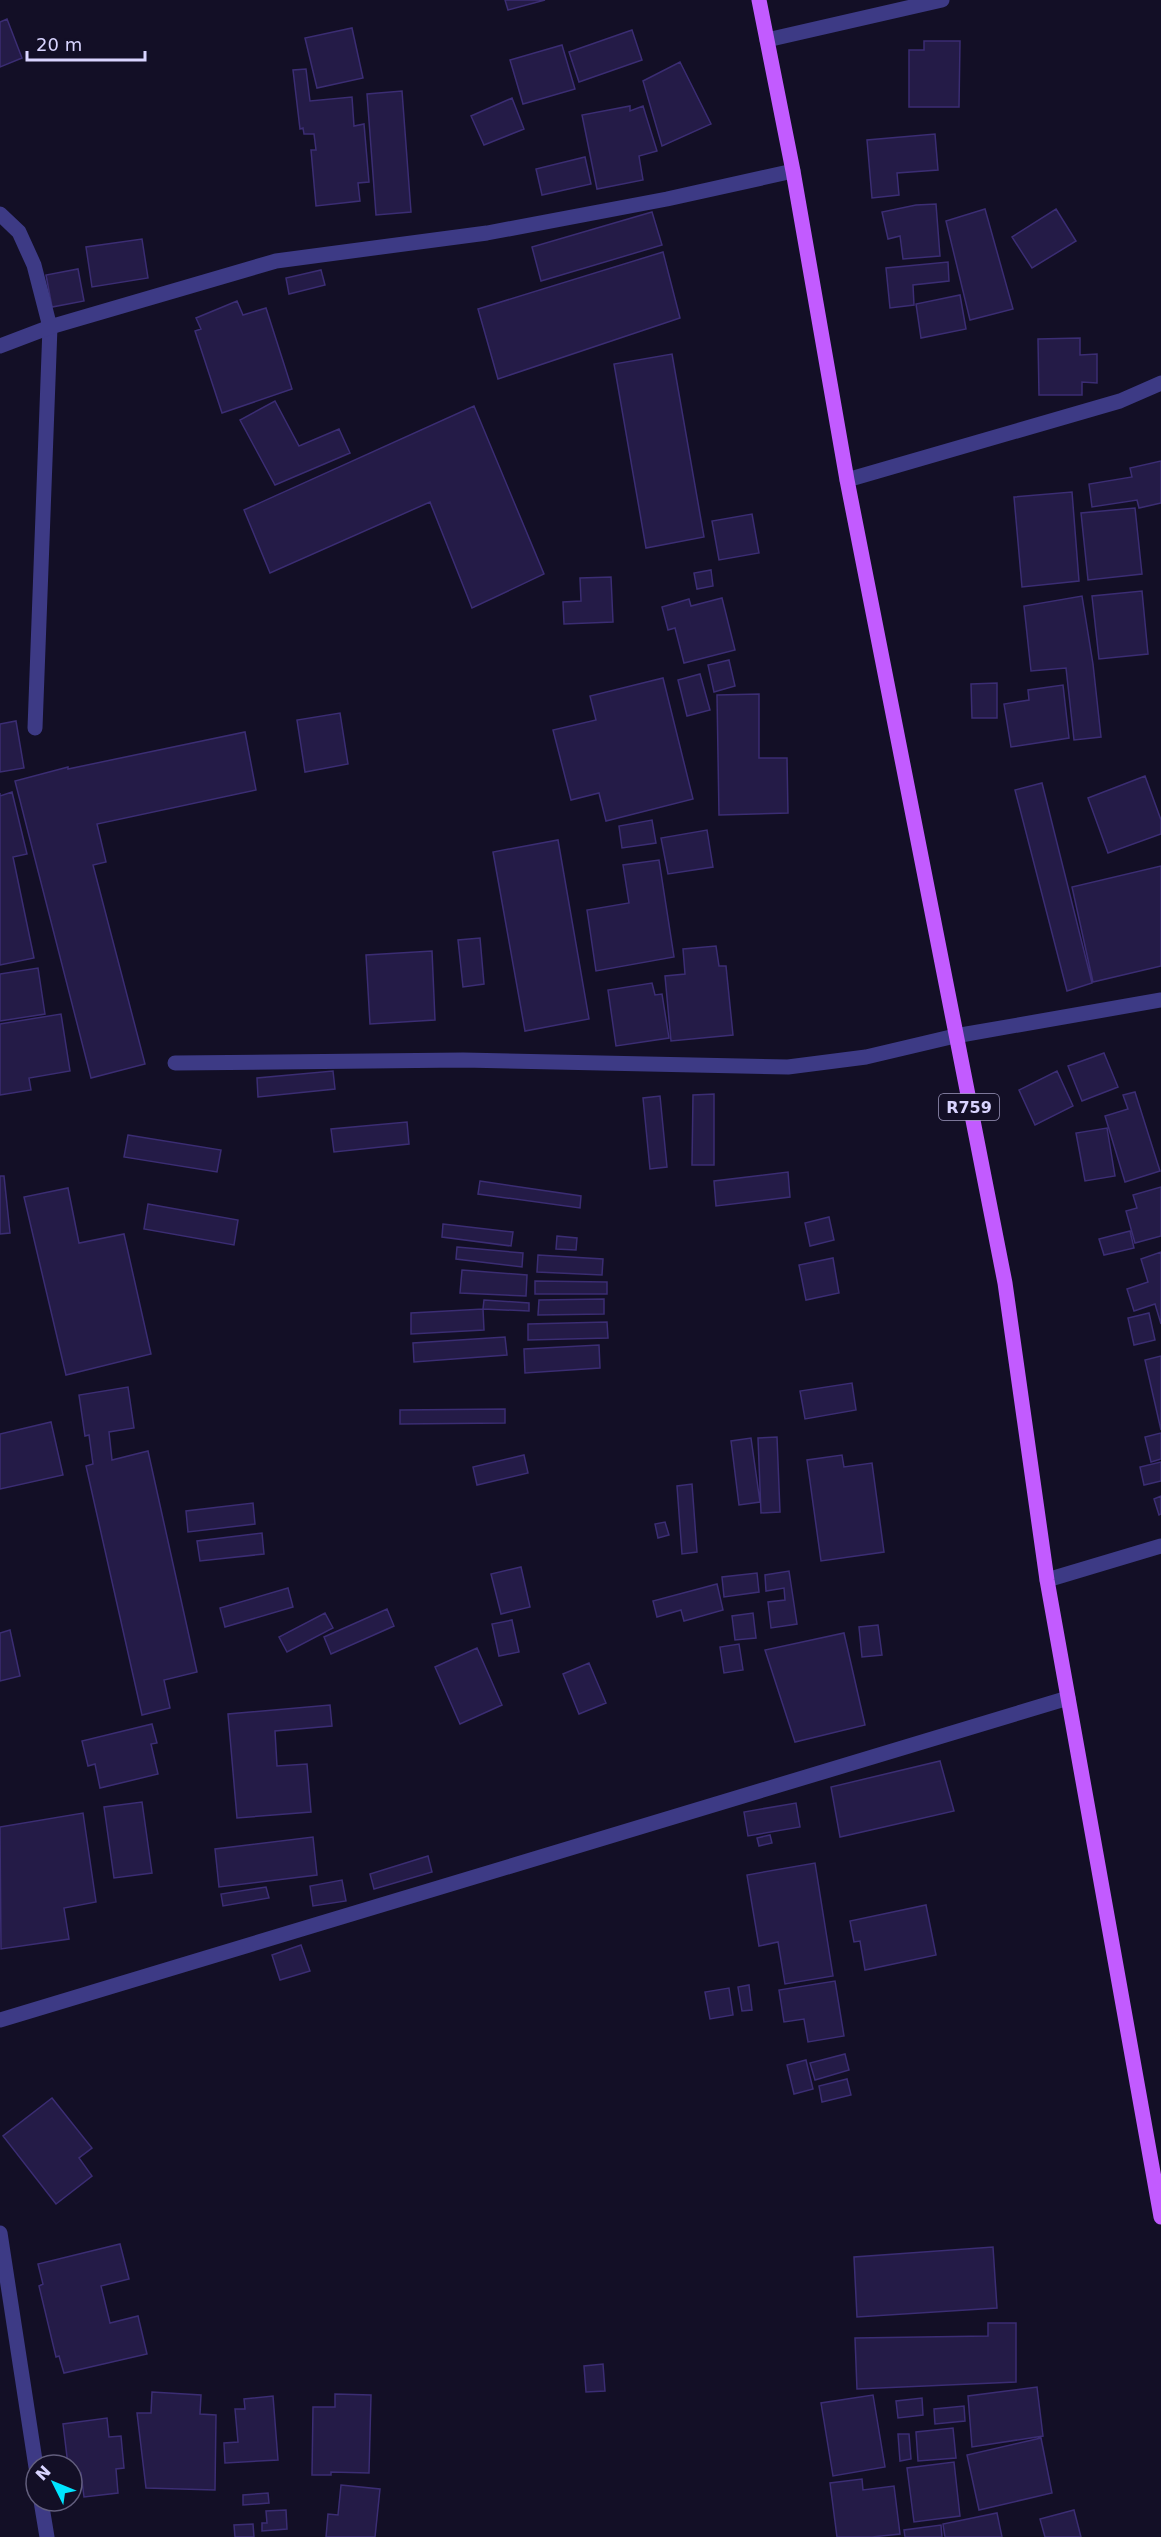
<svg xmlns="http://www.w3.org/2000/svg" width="1161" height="2537" font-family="'DejaVu Sans',sans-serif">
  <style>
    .building { fill: #241b47; stroke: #3b2d73; stroke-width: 1.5 }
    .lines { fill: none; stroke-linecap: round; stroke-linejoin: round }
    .lane { stroke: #3d3a85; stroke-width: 15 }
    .street { stroke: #3d3a85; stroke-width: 15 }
    .primary { stroke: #c25bff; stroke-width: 15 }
    .labels { text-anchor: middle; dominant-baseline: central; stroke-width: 6; stroke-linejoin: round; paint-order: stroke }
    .shield { fill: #130f26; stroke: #9e99be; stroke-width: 1.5 }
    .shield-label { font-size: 16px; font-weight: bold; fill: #d9d4ff }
  </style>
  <rect width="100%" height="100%" fill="#130f26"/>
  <path class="building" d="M 505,0 L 545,0 L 508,10 Z
    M 7,19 L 22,58 L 0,67 L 0,22 Z
    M 352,28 L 363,78 L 317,88 L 305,38 Z
    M 632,30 L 642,60 L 579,82 L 569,52 Z
    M 924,41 L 960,41 L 959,107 L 909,107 L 909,50 L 924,50 Z
    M 562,45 L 575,89 L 523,104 L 510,60 Z
    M 680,62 L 711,124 L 662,146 L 643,81 Z
    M 306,69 L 310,101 L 352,97 L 354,126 L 364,124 L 369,182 L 358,183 L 360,201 L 316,206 L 311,150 L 316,150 L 314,134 L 304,134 L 303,128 L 300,129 L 293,70 Z
    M 402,91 L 411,212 L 376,215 L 367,94 Z
    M 512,98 L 524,129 L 484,145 L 471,116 Z
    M 630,106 L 630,111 L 643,106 L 657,151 L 639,156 L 643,180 L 597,189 L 582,115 Z
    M 935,134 L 938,170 L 897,173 L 899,195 L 872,198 L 867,140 Z
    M 585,157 L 591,184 L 542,195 L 536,169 Z
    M 936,204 L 940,256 L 903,259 L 900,236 L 888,239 L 882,212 L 916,205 Z
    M 985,209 L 1013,309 L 970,320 L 946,221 Z
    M 1056,209 L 1076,241 L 1032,268 L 1012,237 Z
    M 652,212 L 662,245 L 541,281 L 532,247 Z
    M 142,239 L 148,278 L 92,287 L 86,247 Z
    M 663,252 L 680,318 L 498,379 L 478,309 Z
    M 948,262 L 949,281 L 913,285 L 914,305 L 890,308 L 886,268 Z
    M 78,269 L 84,301 L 52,307 L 46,275 Z
    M 321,270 L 325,285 L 289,294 L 286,278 Z
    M 960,295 L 966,329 L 921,338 L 916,304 Z
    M 237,301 L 243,315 L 266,308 L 292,389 L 222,413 L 195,331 L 201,329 L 196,318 Z
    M 1080,338 L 1080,355 L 1097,354 L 1097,383 L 1082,382 L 1082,395 L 1039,395 L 1038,339 Z
    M 672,354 L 704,537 L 646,548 L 614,364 Z
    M 275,401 L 299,446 L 339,429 L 350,453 L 275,485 L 240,420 Z
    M 474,406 L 544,574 L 472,608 L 430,502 L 270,573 L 244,510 Z
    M 1161,461 L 1161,503 L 1139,508 L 1137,500 L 1092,507 L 1089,484 L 1132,477 L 1130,468 Z
    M 1072,492 L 1079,581 L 1022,587 L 1014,497 Z
    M 1135,508 L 1142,574 L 1088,580 L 1081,513 Z
    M 752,514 L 759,553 L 719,560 L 712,521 Z
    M 711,570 L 713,586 L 697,589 L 694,573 Z
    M 611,577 L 613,622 L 564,624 L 563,602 L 581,601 L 580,578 Z
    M 1142,591 L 1148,654 L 1099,659 L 1092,596 Z
    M 1082,596 L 1093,664 L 1101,737 L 1074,740 L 1066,668 L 1031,671 L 1024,606 Z
    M 722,598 L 735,650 L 684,663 L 675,628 L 668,630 L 662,607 L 689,599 L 691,606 Z
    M 729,660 L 735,686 L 714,692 L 708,665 Z
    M 700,674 L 710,710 L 687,716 L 678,680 Z
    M 663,678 L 693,799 L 606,821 L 599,793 L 571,800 L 553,730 L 596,720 L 590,696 Z
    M 997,683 L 997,718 L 972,718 L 971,684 Z
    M 1063,685 L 1069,738 L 1011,747 L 1004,704 L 1029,700 L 1028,690 Z
    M 759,694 L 759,758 L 787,758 L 788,813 L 719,815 L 717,695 Z
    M 340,713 L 348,764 L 305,772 L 297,720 Z
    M 16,721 L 24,768 L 0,772 L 0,724 Z
    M 245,732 L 256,790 L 97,824 L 106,862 L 93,865 L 145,1064 L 91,1078 L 15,781 L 68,767 L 68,769 Z
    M 1145,776 L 1161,820 L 1161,834 L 1108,853 L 1088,798 Z
    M 1042,783 L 1092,983 L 1067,991 L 1015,790 Z
    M 12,792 L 27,854 L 13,857 L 34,958 L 0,965 L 0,793 L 0,796 Z
    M 652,820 L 656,843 L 622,848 L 619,826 Z
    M 707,830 L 713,867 L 668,874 L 661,838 Z
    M 558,840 L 589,1019 L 525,1031 L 493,852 Z
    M 659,860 L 674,957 L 596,971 L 587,910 L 629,903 L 623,865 Z
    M 1161,866 L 1161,966 L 1093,982 L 1072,887 Z
    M 480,938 L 484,984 L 463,987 L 458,940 Z
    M 716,946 L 719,966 L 726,966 L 733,1035 L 671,1041 L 665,976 L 685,974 L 683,949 Z
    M 432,951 L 435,1020 L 370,1024 L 366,955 Z
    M 38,968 L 45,1014 L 0,1021 L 0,974 Z
    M 652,983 L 655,995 L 662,994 L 669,1038 L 616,1046 L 608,990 Z
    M 61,1014 L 70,1071 L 29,1078 L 31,1090 L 0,1095 L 0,1024 Z
    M 1104,1053 L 1118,1087 L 1082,1101 L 1068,1066 Z
    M 333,1071 L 335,1089 L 258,1097 L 257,1078 Z
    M 1057,1071 L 1073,1106 L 1035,1125 L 1019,1090 Z
    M 1135,1092 L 1160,1171 L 1125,1182 L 1105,1116 L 1128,1109 L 1123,1095 Z
    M 714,1094 L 714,1165 L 692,1165 L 693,1095 Z
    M 660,1096 L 667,1167 L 650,1169 L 643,1098 Z
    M 407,1122 L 409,1144 L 334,1152 L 331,1129 Z
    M 1107,1128 L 1115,1176 L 1085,1181 L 1076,1133 Z
    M 128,1135 L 221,1150 L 217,1172 L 124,1157 Z
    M 788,1172 L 790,1197 L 716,1206 L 714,1181 Z
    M 0,1176 L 4,1176 L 10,1233 L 0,1234 Z
    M 480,1181 L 581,1196 L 580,1208 L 478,1194 Z
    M 1161,1187 L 1161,1236 L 1135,1243 L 1126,1211 L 1137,1208 L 1133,1195 Z
    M 68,1188 L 79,1243 L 124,1234 L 151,1354 L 66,1375 L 24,1197 Z
    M 148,1204 L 238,1220 L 234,1245 L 144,1229 Z
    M 829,1217 L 834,1240 L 810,1246 L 805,1223 Z
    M 443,1224 L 513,1232 L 511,1246 L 442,1237 Z
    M 1130,1231 L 1134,1248 L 1104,1255 L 1099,1239 Z
    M 557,1236 L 577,1238 L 576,1250 L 556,1249 Z
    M 457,1247 L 523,1253 L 522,1267 L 456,1259 Z
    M 1161,1252 L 1161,1324 L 1155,1304 L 1134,1311 L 1127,1289 L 1148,1282 L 1141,1259 Z
    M 538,1255 L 603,1259 L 602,1275 L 537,1272 Z
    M 833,1258 L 839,1293 L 806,1300 L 799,1265 Z
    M 462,1270 L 527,1275 L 526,1296 L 460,1293 Z
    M 535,1281 L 607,1282 L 607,1294 L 535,1294 Z
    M 604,1299 L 604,1314 L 538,1315 L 539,1300 Z
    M 484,1300 L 529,1303 L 529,1311 L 483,1309 Z
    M 483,1309 L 484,1330 L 411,1334 L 411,1313 Z
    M 1149,1313 L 1155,1340 L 1134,1345 L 1128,1318 Z
    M 607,1322 L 608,1338 L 528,1340 L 528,1324 Z
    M 505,1337 L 507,1355 L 414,1362 L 413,1343 Z
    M 599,1345 L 600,1368 L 525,1373 L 524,1349 Z
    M 1161,1356 L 1161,1430 L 1145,1360 Z
    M 852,1383 L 856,1410 L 805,1419 L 800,1391 Z
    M 128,1387 L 134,1428 L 109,1432 L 112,1460 L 148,1451 L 197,1672 L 164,1680 L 170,1708 L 142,1715 L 86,1466 L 93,1464 L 89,1435 L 85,1436 L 79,1395 Z
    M 505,1409 L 505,1423 L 400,1424 L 400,1410 Z
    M 51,1422 L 63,1475 L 0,1489 L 0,1434 Z
    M 1161,1433 L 1161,1459 L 1151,1462 L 1145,1437 Z
    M 777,1437 L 780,1512 L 761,1513 L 758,1438 Z
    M 751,1438 L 760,1502 L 739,1505 L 731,1441 Z
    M 524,1455 L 528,1473 L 477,1485 L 473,1467 Z
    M 842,1455 L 844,1467 L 872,1463 L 884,1552 L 821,1561 L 807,1460 Z
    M 1161,1462 L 1161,1481 L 1144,1485 L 1140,1467 Z
    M 692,1484 L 697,1552 L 682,1554 L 677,1486 Z
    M 1161,1496 L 1161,1514 L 1159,1515 L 1154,1499 Z
    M 253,1503 L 255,1524 L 188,1532 L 186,1511 Z
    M 665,1522 L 669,1535 L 658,1538 L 655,1524 Z
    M 262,1533 L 264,1554 L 200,1561 L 197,1541 Z
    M 521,1567 L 530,1607 L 501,1614 L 491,1574 Z
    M 789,1571 L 797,1624 L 771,1628 L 768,1602 L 785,1600 L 784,1588 L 766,1591 L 765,1575 Z
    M 757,1573 L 759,1592 L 724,1597 L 722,1577 Z
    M 717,1584 L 723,1610 L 684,1621 L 681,1610 L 657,1617 L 653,1601 Z
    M 288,1588 L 293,1607 L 225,1627 L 220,1608 Z
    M 387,1609 L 394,1626 L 331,1654 L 324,1637 Z
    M 325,1613 L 333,1628 L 287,1652 L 279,1637 Z
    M 753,1613 L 756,1638 L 735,1640 L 732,1616 Z
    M 512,1620 L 519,1652 L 499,1656 L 492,1624 Z
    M 878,1625 L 882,1655 L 862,1657 L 859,1627 Z
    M 10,1630 L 20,1676 L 0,1681 L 0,1633 Z
    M 844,1633 L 865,1725 L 795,1742 L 765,1650 Z
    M 739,1644 L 743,1670 L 724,1673 L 720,1647 Z
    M 477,1648 L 502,1705 L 460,1724 L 435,1667 Z
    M 589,1663 L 606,1703 L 579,1714 L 563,1674 Z
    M 330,1705 L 332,1726 L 275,1731 L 277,1766 L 307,1764 L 311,1812 L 237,1818 L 228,1714 Z
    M 152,1724 L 157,1743 L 151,1744 L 158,1774 L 100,1788 L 95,1764 L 88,1766 L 82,1741 Z
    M 940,1761 L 954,1811 L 840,1837 L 831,1787 Z
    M 142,1802 L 152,1873 L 114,1878 L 104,1807 Z
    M 796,1803 L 800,1827 L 748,1836 L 744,1812 Z
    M 83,1813 L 96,1902 L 64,1908 L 69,1939 L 1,1949 L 0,1827 Z
    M 770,1835 L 772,1843 L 759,1846 L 757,1838 Z
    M 313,1837 L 317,1875 L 219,1887 L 215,1849 Z
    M 428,1856 L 432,1872 L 374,1889 L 370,1874 Z
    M 815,1863 L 833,1976 L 785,1984 L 778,1942 L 759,1946 L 747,1875 Z
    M 342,1880 L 346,1901 L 313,1906 L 310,1886 Z
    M 266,1887 L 269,1898 L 223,1906 L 221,1894 Z
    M 926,1905 L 936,1955 L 865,1970 L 860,1941 L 854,1942 L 850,1921 Z
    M 301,1945 L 310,1971 L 280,1980 L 272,1955 Z
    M 835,1981 L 844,2036 L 808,2042 L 804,2019 L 784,2022 L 779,1990 Z
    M 749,1985 L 752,2010 L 742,2011 L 738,1987 Z
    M 729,1988 L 733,2015 L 710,2019 L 705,1992 Z
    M 845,2054 L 849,2070 L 815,2080 L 810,2063 Z
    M 806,2060 L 813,2089 L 794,2094 L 787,2065 Z
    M 847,2079 L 851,2095 L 822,2102 L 819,2086 Z
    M 52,2098 L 92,2148 L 79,2158 L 92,2176 L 56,2204 L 3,2136 Z
    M 120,2244 L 129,2279 L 101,2286 L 110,2323 L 138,2316 L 147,2354 L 64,2373 L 59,2356 L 56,2357 L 39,2286 L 43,2284 L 38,2264 Z
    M 993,2247 L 997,2308 L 857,2317 L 854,2257 Z
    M 988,2323 L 1016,2323 L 1016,2382 L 857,2389 L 855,2338 L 988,2336 Z
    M 603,2364 L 605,2391 L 586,2392 L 584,2366 Z
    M 1037,2387 L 1043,2436 L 972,2447 L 968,2396 Z
    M 152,2392 L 201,2395 L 200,2414 L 216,2415 L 215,2490 L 146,2488 L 137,2413 L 151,2413 Z
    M 335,2394 L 371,2395 L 369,2473 L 331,2472 L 331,2475 L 312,2475 L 313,2407 L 335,2407 Z
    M 873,2395 L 885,2467 L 833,2476 L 821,2403 Z
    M 273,2396 L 278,2460 L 225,2463 L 224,2443 L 238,2442 L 235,2409 L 245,2409 L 244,2399 Z
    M 922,2398 L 923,2415 L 898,2418 L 896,2401 Z
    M 964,2406 L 965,2421 L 935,2424 L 934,2409 Z
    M 107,2418 L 109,2437 L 121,2436 L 124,2468 L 116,2469 L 118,2493 L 84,2497 L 81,2473 L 72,2474 L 72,2465 L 68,2465 L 63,2424 Z
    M 953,2428 L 956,2458 L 918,2461 L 916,2432 Z
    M 898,2434 L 909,2434 L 911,2459 L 900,2461 Z
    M 1041,2438 L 1052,2493 L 979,2510 L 967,2455 Z
    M 954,2462 L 960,2516 L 914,2522 L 907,2468 Z
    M 862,2479 L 863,2490 L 894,2486 L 900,2534 L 872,2537 L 837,2537 L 830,2483 Z
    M 341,2485 L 380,2489 L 375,2537 L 326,2537 L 328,2514 L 338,2515 Z
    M 268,2493 L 269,2503 L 243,2505 L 243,2495 Z
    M 286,2510 L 287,2529 L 262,2531 L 262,2523 L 267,2523 L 266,2511 Z
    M 1074,2510 L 1081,2537 L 1045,2537 L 1040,2519 Z
    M 997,2513 L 1002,2537 L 945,2537 L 943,2524 Z
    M 253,2524 L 254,2537 L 235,2537 L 234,2525 Z
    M 941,2525 L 942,2537 L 905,2537 L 904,2530 Z"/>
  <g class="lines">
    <path class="lane" d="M 35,728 L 50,327
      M 175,1063 L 463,1060 L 788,1067 L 866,1057 L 955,1036"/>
    <path class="street" d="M 767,40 L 942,0
      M 0,214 L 19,232 L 34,265 L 50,327
      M 0,346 L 50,327 L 276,261 L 487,233 L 667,199 L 793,171
      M 847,480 L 1120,401 L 1161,383
      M 955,1036 L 1161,1000
      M 1047,1580 L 1161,1546
      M 0,2020 L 1068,1698
      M 0,2233 L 36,2467
      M 41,2501 L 47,2537"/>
    <path class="primary" d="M 759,0 L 793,171 L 847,480 L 1005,1283 L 1047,1580 L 1161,2217"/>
  </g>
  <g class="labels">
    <rect class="shield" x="939" y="1094" width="60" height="26" rx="4.5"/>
    <g class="shield-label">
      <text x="969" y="1107">R759</text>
    </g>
  </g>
  <g transform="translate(54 2483) rotate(313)"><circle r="28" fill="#130f26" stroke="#625e7d" stroke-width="1.5"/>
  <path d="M0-4.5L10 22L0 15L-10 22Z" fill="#00e5ff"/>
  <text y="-9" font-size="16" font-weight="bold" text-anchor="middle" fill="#d9d4ff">N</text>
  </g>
  <path d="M27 51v9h118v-9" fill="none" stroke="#d9d4ff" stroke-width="3"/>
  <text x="36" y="51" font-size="18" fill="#d9d4ff" stroke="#130f26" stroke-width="4.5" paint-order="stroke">20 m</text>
</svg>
